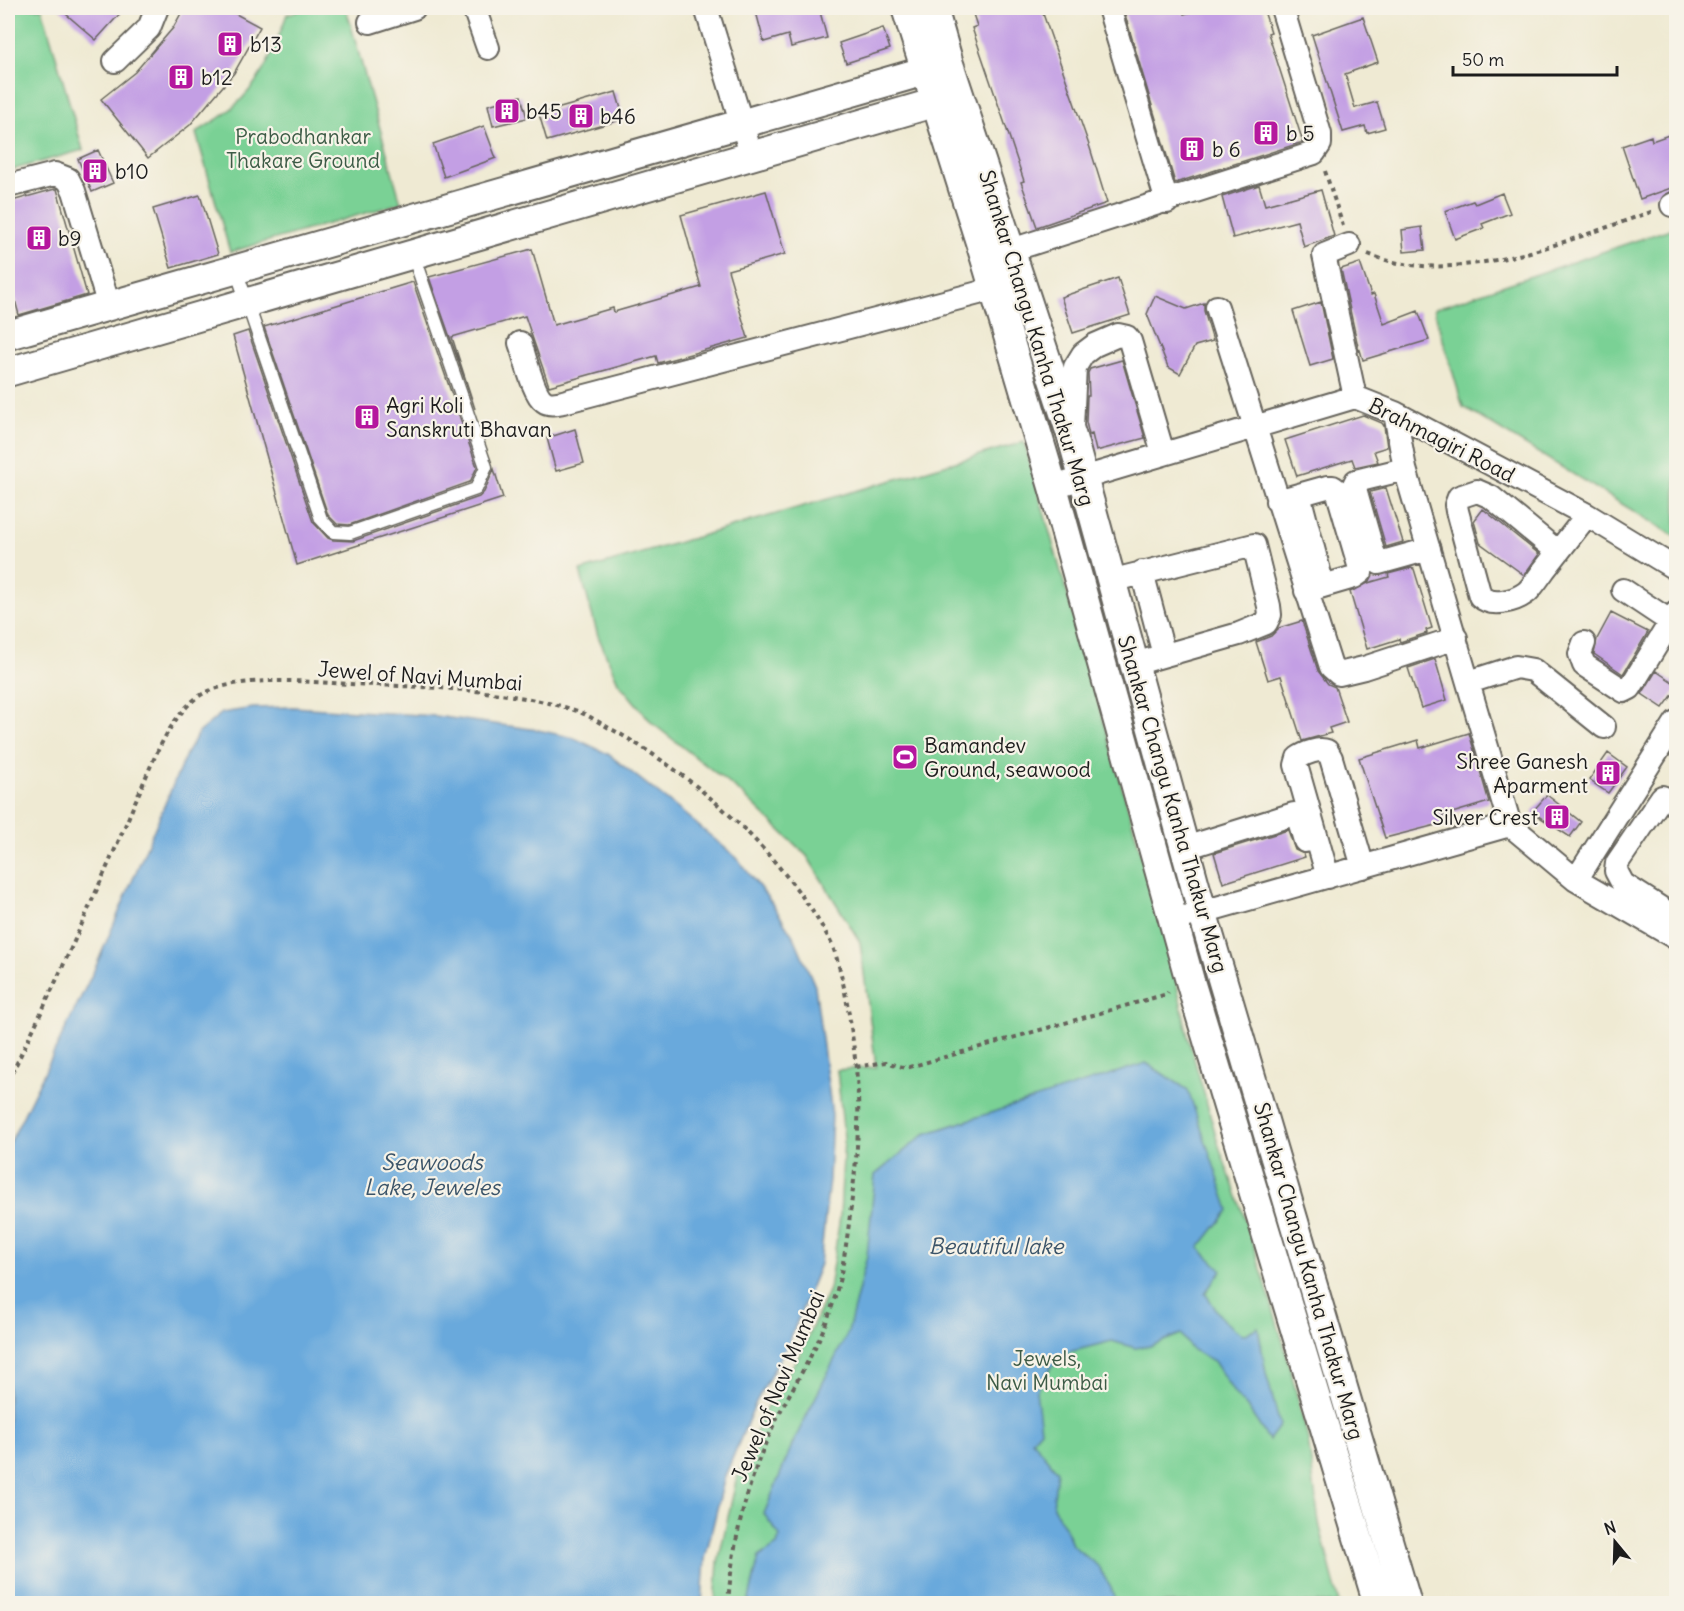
<svg xmlns="http://www.w3.org/2000/svg" width="1684" height="1611" font-family="Delius,sans-serif">
  <style>
    .green { fill: #7ad195; stroke: #4b7658; stroke-width: 1.5 }
    .water { fill: #69a9dc; stroke: #42627c; stroke-width: 1.5 }
    .building { fill: #c39fe4 }
    .lines { fill: none; stroke-linecap: round; stroke-linejoin: round }
    .service-casing { stroke: #66645c; stroke-width: 15 }
    .minor-casing { stroke: #66645c; stroke-width: 26 }
    .tertiary-casing { stroke: #66645c; stroke-width: 32 }
    .path { stroke: #66645c; stroke-width: 4; stroke-dasharray: 4.5 4.5; stroke-linecap: butt }
    .service { stroke: #fff; stroke-width: 12 }
    .minor { stroke: #fff; stroke-width: 22 }
    .tertiary { stroke: #fff; stroke-width: 28 }
    .labels { text-anchor: middle; dominant-baseline: central; stroke-width: 4.5; stroke-linejoin: round; paint-order: stroke }
    .poi-label { font-size: 21px; fill: #1c1c1c; stroke: #f7f3e8; text-anchor: start }
    .park-label { font-size: 21px; fill: #3d5b46; stroke: #f7f3e8 }
    .street-label { font-size: 21px; fill: #1c1c1c; stroke: #f7f3e8 }
    .water-label { font-size: 22px; font-style: italic; fill: #3b5469; stroke: #f7f3e8 }
  </style>
  <rect width="100%" height="100%" fill="#f7f3e8"/>
  <filter id="ink" filterUnits="userSpaceOnUse"><feTurbulence type="fractalNoise" baseFrequency=".0167" numOctaves="2"/><feDisplacementMap in="SourceGraphic" scale="12" xChannelSelector="R" yChannelSelector="G"/><feConvolveMatrix kernelMatrix="1 2 1 2 8 2 1 2 1" color-interpolation-filters="sRGB"/></filter>
  <filter id="wash" filterUnits="userSpaceOnUse"><feTurbulence type="fractalNoise" baseFrequency=".008" numOctaves="4" result="noise"/><feDisplacementMap in="SourceGraphic" scale="24" xChannelSelector="R" yChannelSelector="G"/><feGaussianBlur stdDeviation="1.35" result="paint"/><feColorMatrix in="noise" values="0 0 0 0 0 0 0 0 0 0 0 0 0 0 0 0 0 1.4 0 .05"/><feComposite in="paint" operator="in"/></filter>
  <g filter="url(#wash)">
    <rect width="100%" height="100%" fill="#efead3"/>
    <path class="green" d="M 8,8 L 42,8 L 83,150 L 8,171 Z
      M 309,8 L 346,8 L 401,203 L 230,252 L 196,133 C 207,125 221,118 231,109 C 262,83 274,51 287,14 Z
      M 1676,227 L 1676,537 L 1463,407 L 1434,309 Z
      M 1024,442 L 1173,966 L 1188,1037 L 1219,1146 L 1250,1233 L 1286,1352 L 1308,1439 L 1319,1523 L 1339,1603 L 715,1603 L 718,1562 L 736,1481 L 764,1411 L 800,1354 L 829,1289 L 840,1217 L 844,1138 L 837,1070 L 876,1067 L 860,942 L 807,856 L 740,792 L 652,723 L 618,682 L 598,636 L 580,571 Z"/>
    <path class="water" d="M 293,707 L 435,716 L 538,730 L 574,738 L 608,754 L 682,812 L 737,858 L 771,902 L 795,939 L 815,986 L 832,1115 L 829,1179 L 820,1264 L 789,1342 L 756,1402 L 725,1476 L 705,1559 L 702,1603 L 8,1603 L 8,1147 L 96,966 L 187,752 L 200,731 L 222,713 L 253,708 Z
      M 1146,1063 L 1188,1090 L 1229,1210 L 1199,1248 L 1222,1270 L 1205,1293 L 1223,1320 L 1243,1335 L 1258,1327 L 1266,1373 L 1280,1425 L 1269,1440 L 1249,1410 L 1234,1393 L 1214,1361 L 1191,1349 L 1181,1334 L 1151,1346 L 1135,1348 L 1112,1341 L 1069,1352 L 1051,1367 L 1036,1391 L 1041,1430 L 1032,1440 L 1057,1471 L 1053,1507 L 1067,1531 L 1072,1545 L 1098,1566 L 1111,1588 L 1116,1603 L 748,1603 L 759,1557 L 777,1545 L 780,1536 L 764,1514 L 792,1445 L 848,1332 L 867,1256 L 875,1175 L 925,1134 Z"/>
    <g id="blocks">
      <path class="building" d="M 59,8 L 125,8 L 96,40 Z
        M 184,8 L 225,8 L 260,27 L 234,73 L 190,125 L 148,158 L 101,99 L 135,72 L 173,28 Z
        M 755,8 L 819,8 L 827,38 L 791,47 L 788,35 L 764,42 Z
        M 971,8 L 1041,8 L 1090,148 L 1107,203 L 1037,227 L 1021,182 L 1024,181 L 1007,130 L 972,28 L 977,26 Z
        M 1123,8 L 1182,8 L 1184,14 L 1205,8 L 1263,8 L 1271,32 L 1268,33 L 1303,142 L 1175,183 Z
        M 1363,17 L 1378,62 L 1345,74 L 1355,108 L 1377,102 L 1385,128 L 1367,133 L 1365,126 L 1343,132 L 1312,35 Z
        M 883,28 L 890,49 L 846,63 L 839,43 Z
        M 616,92 L 624,119 L 547,141 L 539,114 Z
        M 521,96 L 527,118 L 493,126 L 488,105 Z
        M 484,126 L 496,158 L 444,177 L 433,144 Z
        M 1677,132 L 1677,186 L 1640,199 L 1622,146 L 1651,136 L 1652,141 Z
        M 98,150 L 113,183 L 92,192 L 78,159 Z
        M 1259,185 L 1265,205 L 1321,190 L 1334,236 L 1304,247 L 1297,221 L 1233,238 L 1222,197 Z
        M 55,189 L 57,189 L 87,295 L 19,315 L 8,274 L 8,202 Z
        M 766,191 L 785,254 L 728,270 L 748,338 L 658,363 L 656,356 L 549,386 L 525,316 L 452,337 L 475,409 L 429,277 L 532,249 L 554,325 L 613,308 L 614,312 L 701,287 L 681,215 Z
        M 1502,193 L 1510,213 L 1482,224 L 1484,228 L 1455,239 L 1445,211 L 1473,201 L 1475,204 Z
        M 200,195 L 218,254 L 171,268 L 153,209 Z
        M 1422,227 L 1425,250 L 1404,252 L 1402,230 Z
        M 1360,263 L 1371,295 L 1374,294 L 1384,324 L 1418,311 L 1429,340 L 1363,360 L 1360,350 L 1359,351 L 1341,269 Z
        M 1118,278 L 1130,315 L 1073,333 L 1061,297 Z
        M 413,282 L 477,467 L 470,482 L 349,525 L 337,524 L 328,515 L 264,327 Z
        M 1155,296 L 1186,309 L 1204,303 L 1204,311 L 1213,341 L 1195,346 L 1180,374 L 1168,367 L 1147,314 Z
        M 1321,302 L 1333,359 L 1310,366 L 1293,311 Z
        M 248,331 L 313,522 L 328,538 L 333,540 L 353,541 L 479,497 L 484,492 L 494,469 L 503,498 L 297,565 L 233,336 Z
        M 1122,360 L 1145,438 L 1096,451 L 1092,434 L 1089,435 L 1086,422 L 1087,396 L 1089,396 L 1088,373 L 1090,369 Z
        M 1363,415 L 1382,423 L 1384,426 L 1387,447 L 1374,451 L 1378,462 L 1355,467 L 1352,459 L 1297,476 L 1285,440 Z
        M 575,429 L 584,463 L 556,471 L 547,438 Z
        M 1386,488 L 1403,542 L 1386,547 L 1370,492 Z
        M 1483,509 L 1539,554 L 1524,575 L 1480,543 L 1474,521 Z
        M 1411,568 L 1414,569 L 1432,628 L 1426,630 L 1427,633 L 1400,642 L 1399,639 L 1367,649 L 1350,592 L 1368,583 L 1389,577 L 1388,574 Z
        M 1611,613 L 1648,632 L 1623,674 L 1594,654 L 1597,639 Z
        M 1302,621 L 1318,671 L 1328,684 L 1335,687 L 1347,722 L 1329,728 L 1331,733 L 1302,741 L 1281,676 L 1268,680 L 1256,642 L 1271,636 L 1279,628 Z
        M 1435,659 L 1447,700 L 1421,708 L 1408,668 Z
        M 1656,671 L 1677,685 L 1677,689 L 1663,708 L 1642,694 Z
        M 1469,733 L 1489,802 L 1442,816 L 1444,823 L 1385,838 L 1359,758 L 1418,740 L 1420,748 Z
        M 1608,753 L 1627,767 L 1608,793 L 1589,780 Z
        M 1547,795 L 1581,822 L 1570,837 L 1532,812 Z
        M 1288,830 L 1295,850 L 1304,854 L 1305,857 L 1223,883 L 1214,853 Z"/>
    </g>
  </g>
  <g filter="url(#ink)">
    <use href="#blocks" fill-opacity="0" stroke="#66645c" stroke-width="1.5"/>
    <g class="lines">
      <g class="service-casing">
        <path id="service" d="M 236,270 L 321,519 L 333,532 L 350,533 L 476,489 L 486,467 L 413,255"/>
      </g>
      <g class="minor-casing">
        <path id="minor" d="M 474,8 L 488,48
          M 706,8 L 752,157
          M 1109,8 L 1167,202
          M 370,22 L 414,8
          M 115,61 L 149,28 L 157,8
          M 8,186 L 55,174 L 68,179 L 74,191 L 109,306
          M 1672,205 L 1676,203
          M 1349,245 L 1324,255 L 1355,397
          M 996,255 L 1314,153 L 1320,144 L 1320,134 L 1282,8
          M 1217,307 L 1331,667 L 1339,674 L 1364,668 L 1456,638
          M 520,343 C 525,356 533,394 544,401 C 549,405 557,403 563,402 L 1009,285
          M 1395,413 L 1405,469 L 1510,825
          M 1072,427 L 1075,367 L 1083,354 L 1095,345 L 1118,335 L 1127,337 L 1130,341 L 1163,453
          M 1405,469 L 1356,481 L 1354,485 L 1373,552 L 1379,563 L 1429,549
          M 1053,487 L 1355,397 L 1395,413 L 1587,515 L 1676,569
          M 1299,495 L 1323,586
          M 1277,501 L 1327,487 L 1333,487 L 1337,490 L 1361,572 L 1354,577 L 1306,591
          M 1558,552 L 1491,497 L 1477,491 L 1459,497 L 1456,505 L 1457,511 L 1480,596 C 1491,607 1514,602 1527,592 C 1533,586 1539,577 1544,570 C 1558,552 1573,533 1587,515
          M 1142,572 L 1164,655
          M 1110,581 L 1254,545 L 1269,606 L 1270,615 L 1266,623 L 1239,634 L 1134,664
          M 1623,590 L 1671,622
          M 1584,643 L 1580,654 L 1584,665 L 1624,691 L 1630,688 L 1676,613
          M 1469,682 L 1516,667 L 1533,670 L 1604,727
          M 1667,799 L 1662,797 L 1617,863 L 1616,871 L 1623,884 L 1676,918
          M 1185,848 L 1294,814 L 1298,817 L 1305,841
          M 1328,877 L 1296,765 L 1298,758 C 1305,753 1319,748 1327,751 L 1331,758 L 1363,867
          M 1576,880 L 1676,722
          M 1174,920 L 1510,825 L 1576,880 L 1676,938"/>
      </g>
      <g class="tertiary-casing">
        <path id="tertiary" d="M 906,8 L 985,258 L 1053,487 L 1190,981 L 1378,1604
          M 933,8 L 949,64 L 1072,437 L 1202,911 L 1407,1604
          M 8,335 L 942,66
          M 8,372 L 954,97"/>
      </g>
      <path class="path" d="M 1325,171 L 1343,226
        M 1368,254 C 1455,290 1570,239 1654,211
        M 856,1067 L 886,1062 L 906,1068 L 1167,994 L 1168,992
        M 8,1081 C 38,1020 67,959 94,896 C 108,865 122,834 135,802 C 151,767 165,724 195,699 C 228,673 309,682 350,684 C 423,687 501,688 571,709 C 586,713 599,723 613,730 C 690,773 761,836 811,909 C 819,922 829,936 834,950 C 845,981 853,1035 856,1069 C 861,1112 857,1155 852,1198 C 847,1241 842,1285 825,1325 C 810,1363 786,1396 770,1433 C 746,1486 732,1545 728,1604"/>
      <use href="#service" class="service"/>
      <use href="#minor" class="minor"/>
      <use href="#tertiary" class="tertiary"/>
    </g>
  </g>
  <defs>
    <g id="building-square" transform="scale(1.35)"><rect x="-9" y="-9" width="18" height="18" rx="4" fill="#b5179e" stroke="#f7f3e8"/><path d="M-4-6H4V6H1V3H-1V6H-4ZM-2.5-4.3h1.7v1.8h-1.7ZM.8-4.3h1.7v1.8H.8ZM-2.5-1h1.7V.8h-1.7ZM.8-1h1.7V.8H.8Z" fill="#fff"/></g>
    <g id="stadium-square" transform="scale(1.35)"><rect x="-9" y="-9" width="18" height="18" rx="4" fill="#b5179e" stroke="#f7f3e8"/><path d="M0-5a6.5 5 0 1 0 0 10a6.5 5 0 1 0 0-10ZM-3.5-1.8h7v3.6h-7Z" fill="#fff"/></g>
  </defs>
  <g fill-rule="evenodd">
    <use href="#building-square" x="230" y="44"/>
    <use href="#building-square" x="181" y="77"/>
    <use href="#building-square" x="507" y="111"/>
    <use href="#building-square" x="581" y="116"/>
    <use href="#building-square" x="1266" y="133"/>
    <use href="#building-square" x="1192" y="149"/>
    <use href="#building-square" x="95" y="171"/>
    <use href="#building-square" x="39" y="238"/>
    <use href="#building-square" x="367" y="417"/>
    <use href="#stadium-square" x="905" y="757"/>
    <use href="#building-square" x="1608" y="773"/>
    <use href="#building-square" x="1557" y="817"/>
  </g>
  <g class="labels">
    <g class="poi-label">
      <text x="250" y="44">b13</text>
      <text x="201" y="77">b12</text>
      <text x="526" y="111">b45</text>
      <text x="600" y="116">b46</text>
      <text x="1286" y="133">b 5</text>
      <text x="1212" y="149">b 6</text>
      <text x="115" y="171">b10</text>
      <text x="58" y="238">b9</text>
      <text x="386" y="405">Agri Koli<tspan x="386" dy="24">Sanskruti Bhavan</tspan></text>
      <text x="924" y="745">Bamandev<tspan x="924" dy="24">Ground, seawood</tspan></text>
      <text x="1588" y="761" text-anchor="end">Shree Ganesh<tspan x="1588" dy="24">Aparment</tspan></text>
      <text x="1538" y="817" text-anchor="end">Silver Crest</text>
    </g>
    <g class="park-label">
      <text x="303" y="136">Prabodhankar<tspan x="303" dy="24">Thakare Ground</tspan></text>
      <text x="1047" y="1358">Jewels,<tspan x="1047" dy="24">Navi Mumbai</tspan></text>
    </g>
    <g class="street-label">
      <text transform="translate(1037 338) rotate(73)">Shankar Changu Kanha Thakur Marg</text>
      <text transform="translate(1442 440) rotate(27)">Brahmagiri Road</text>
      <text transform="translate(420 676) rotate(4)">Jewel of Navi Mumbai</text>
      <text transform="translate(1173 804) rotate(74)">Shankar Changu Kanha Thakur Marg</text>
      <text transform="translate(1309 1271) rotate(74)">Shankar Changu Kanha Thakur Marg</text>
      <text transform="translate(778 1386) rotate(-67)">Jewel of Navi Mumbai</text>
    </g>
    <g class="water-label">
      <text x="432" y="1162">Seawoods<tspan x="432" dy="25">Lake, Jeweles</tspan></text>
      <text x="996" y="1246">Beautiful lake</text>
    </g>
  </g>
  <rect width="1684" height="1611" fill="none" stroke="#f7f3e8" stroke-width="30"/>
  <g transform="translate(1615 1542) rotate(341)" stroke="#f7f3e8" stroke-width="4.5" paint-order="stroke">
  <path d="M0-4.5L10 22L0 15L-10 22Z" fill="#1c1c1c"/>
  <text y="-9" font-size="16" font-weight="bold" text-anchor="middle" fill="#1c1c1c">N</text>
  </g>
  <path d="M1453 66v9h164v-9" fill="none" stroke="#1c1c1c" stroke-width="3"/>
  <text x="1462" y="66" font-size="18" fill="#1c1c1c" stroke="#f7f3e8" stroke-width="4.5" paint-order="stroke">50 m</text>
</svg>
